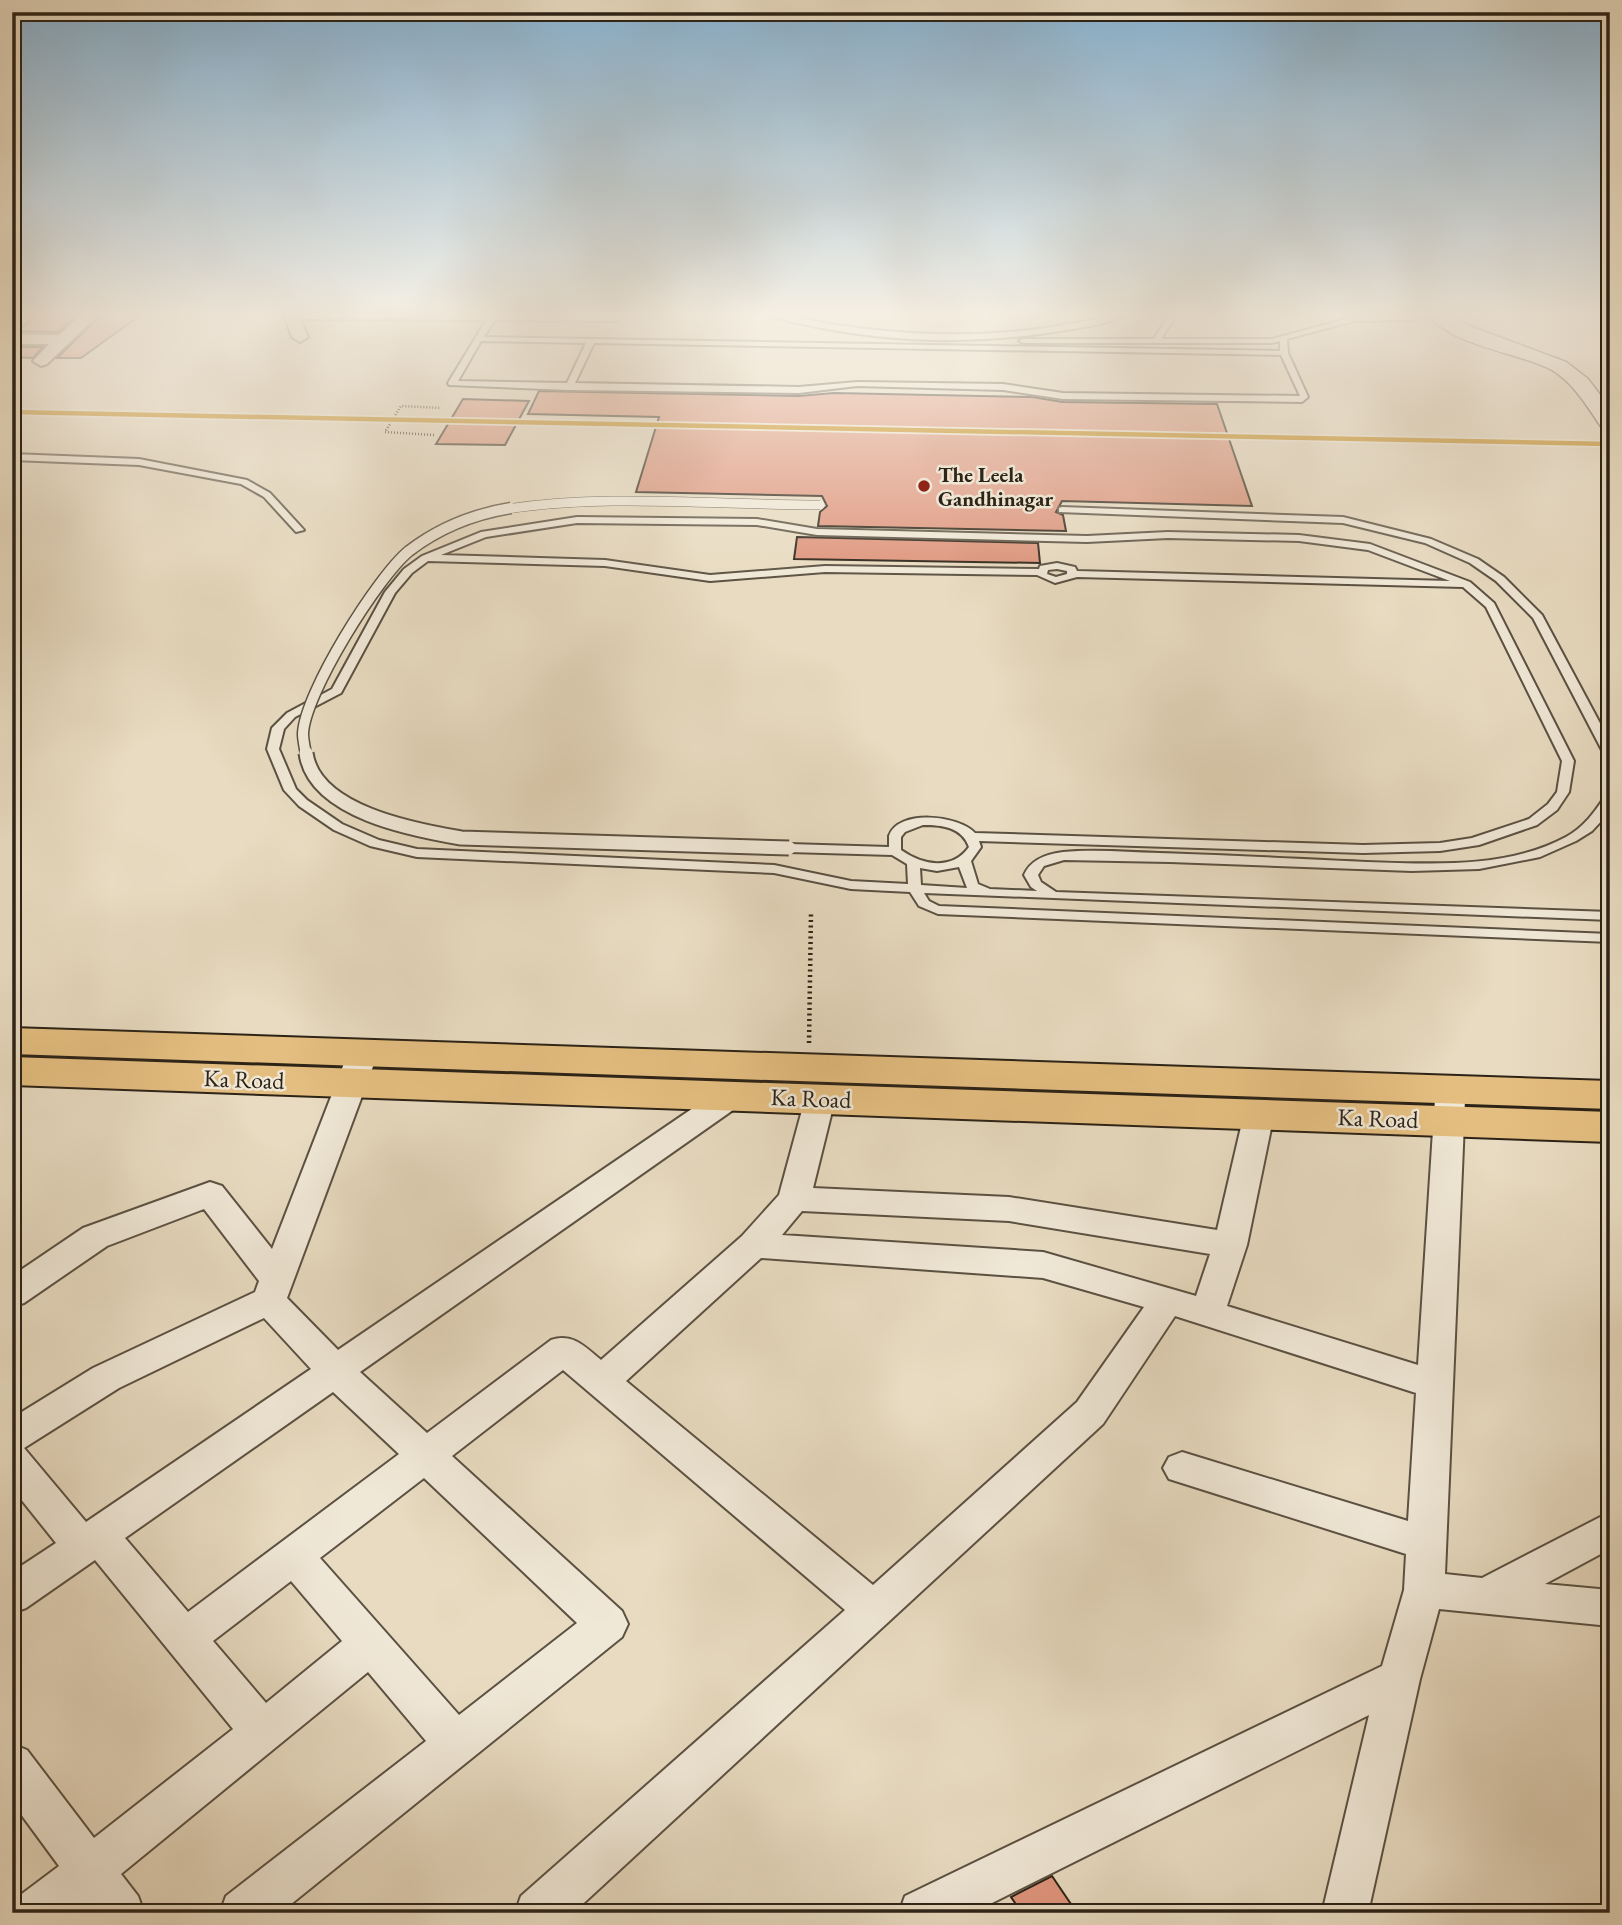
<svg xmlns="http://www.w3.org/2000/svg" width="1622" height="1925" font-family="'EB Garamond',serif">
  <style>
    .building { fill: #df957d; stroke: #2c2317; stroke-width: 2 }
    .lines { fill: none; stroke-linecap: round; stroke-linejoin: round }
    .service-casing { stroke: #5b5142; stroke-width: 4 }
    .minor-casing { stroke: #5b5142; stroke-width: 4 }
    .tertiary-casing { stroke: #5b5142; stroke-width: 3 }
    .primary-casing { stroke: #2c2317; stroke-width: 4 }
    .path-far1 { stroke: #2c2317; stroke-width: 2.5; stroke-dasharray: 1 2; stroke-linecap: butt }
    .path { stroke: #2c2317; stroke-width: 4.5; stroke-dasharray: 2 3.5; stroke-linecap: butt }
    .service { fill: #f0e8d7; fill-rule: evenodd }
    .minor { fill: #f0e8d7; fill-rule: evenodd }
    .tertiary { fill: #f0e8d7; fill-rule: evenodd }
    .primary { fill: #e4be80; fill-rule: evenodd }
    .service-bridge-far2-casing { stroke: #5b5142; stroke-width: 10; stroke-linecap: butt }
    .service-bridge-far1-casing { stroke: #5b5142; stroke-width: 13; stroke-linecap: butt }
    .service-bridge-casing { stroke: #5b5142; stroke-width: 17; stroke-linecap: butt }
    .service-bridge-far2 { stroke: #f0e8d7; stroke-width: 9 }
    .service-bridge-far1 { stroke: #f0e8d7; stroke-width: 10 }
    .service-bridge { stroke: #f0e8d7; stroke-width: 13 }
    .rail-1-casing { stroke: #f0e8d7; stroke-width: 8 }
    .rail-1 { stroke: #c48506; stroke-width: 4.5 }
    .poi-dot { fill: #8f2418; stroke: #f0e8d7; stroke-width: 2.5 }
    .labels { text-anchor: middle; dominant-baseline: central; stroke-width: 5; stroke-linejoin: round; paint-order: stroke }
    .far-poi-label { font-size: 21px; font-weight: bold; fill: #2c2317; stroke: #f0e8d7; text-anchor: start }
    .street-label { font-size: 24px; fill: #2c2317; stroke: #f0e8d7 }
  </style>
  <rect width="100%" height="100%" fill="#e8dbc1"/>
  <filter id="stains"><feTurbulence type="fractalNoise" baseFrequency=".00286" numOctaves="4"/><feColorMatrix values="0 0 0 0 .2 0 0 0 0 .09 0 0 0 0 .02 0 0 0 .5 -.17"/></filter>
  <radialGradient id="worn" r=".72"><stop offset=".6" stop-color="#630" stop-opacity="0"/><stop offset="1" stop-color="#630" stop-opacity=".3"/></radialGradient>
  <path class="building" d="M 102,314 L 142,314 L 81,358 L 57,358 Z
    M 39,315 L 77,315 L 58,332 L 17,331 Z
    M 12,347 L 43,347 L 33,358 L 12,357 Z
    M 539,391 L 799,396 L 834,393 L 1032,397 L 1063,402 L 1217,404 L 1252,506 L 1062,501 L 1056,512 L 1063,515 L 1066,531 L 818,526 L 820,512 L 827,506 L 822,496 L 636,492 L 659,417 L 528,414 Z
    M 463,399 L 529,401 L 505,445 L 436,444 Z
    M 797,537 L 1038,543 L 1040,563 L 794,559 Z
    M 1052,1876 L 1077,1913 L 1022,1913 L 1011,1897 Z"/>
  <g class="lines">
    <g class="service-casing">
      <path id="service" d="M 490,314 L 498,314 L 484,337 L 1280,351 L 1280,341 L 1272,343 L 1023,343 L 1019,341 L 1023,339 L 1154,339 L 1169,314 L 1177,314 L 1161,339 L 1272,339 L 1354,317 L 1421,314 L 1414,320 L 1354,321 L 1287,339 L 1288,353 L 1308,397 L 1302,402 L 1063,399 L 1003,390 L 857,386 L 799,393 L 569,390 L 449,385 L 448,383 ZM 481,341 L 586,343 L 567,383 L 458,381 ZM 594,343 L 1281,355 L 1300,396 L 1063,393 L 1003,384 L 857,382 L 799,387 L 575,383 Z
        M 766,314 L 779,314 C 891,339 1004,343 1116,314 L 1128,314 C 1111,323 1086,327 1066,330 C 979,345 888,343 802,324 C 790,321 776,319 766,314 Z
        M 12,454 L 139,459 L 247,480 L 270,493 L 304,530 L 296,532 L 264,497 L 241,484 L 139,465 L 12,460 Z
        M 1062,507 L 1343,517 L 1431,539 L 1478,559 L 1504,577 L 1542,615 L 1610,742 L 1610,758 L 1604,754 L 1533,618 L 1496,581 L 1470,563 L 1425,543 L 1343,523 L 1059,512 L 1059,508 Z
        M 577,517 L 757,519 L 817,529 L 1087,536 L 1168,532 L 1299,535 L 1370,544 L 1470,582 L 1494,603 L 1574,761 L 1569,792 L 1557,810 L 1537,825 L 1479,845 L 1440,851 L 1363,853 L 979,841 L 981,847 L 971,861 L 978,884 L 990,889 L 1037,891 L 1031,887 L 1024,875 C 1031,859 1047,854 1063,852 C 1095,849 1128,852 1159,853 C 1229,855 1298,859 1367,862 C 1433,864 1506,869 1566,837 C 1584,827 1594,813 1606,795 L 1610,794 L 1610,809 L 1605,817 L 1592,831 L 1576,841 L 1540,857 L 1479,869 L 1412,871 L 1170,862 L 1064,860 L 1044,866 L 1038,875 L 1041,882 L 1056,892 L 1610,912 L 1610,920 L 924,893 L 929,901 L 939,906 L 1610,934 L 1610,942 L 938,914 L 919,906 L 910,892 L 851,889 L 774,873 L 417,857 L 370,846 L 334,830 L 299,806 L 284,790 L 267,749 L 272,728 L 287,713 L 332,689 L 385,592 L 404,569 L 422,556 L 481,532 ZM 577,523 L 757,525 L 817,535 L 1087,542 L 1168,538 L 1299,541 L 1368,550 L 1450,581 L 1077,571 L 1075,567 L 1057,563 L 1040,566 L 1039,569 L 825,566 L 710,575 L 605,560 L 441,555 L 486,537 ZM 428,561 L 605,566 L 710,581 L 825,572 L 1037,575 L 1055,583 L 1077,577 L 1463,587 L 1486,607 L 1562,761 L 1557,792 L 1548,804 L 1529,819 L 1472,838 L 1440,843 L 1363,845 L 975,833 C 958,815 898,809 889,836 C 889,836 889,846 889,847 L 789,844 L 783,848 L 789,852 L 892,855 L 907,864 L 908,884 L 851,881 L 774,865 L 417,849 L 379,840 L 342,824 L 307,800 L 296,789 L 279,749 L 284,729 L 295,717 L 341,693 L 395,593 L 412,573 ZM 1057,569 L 1067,571 L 1067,574 L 1056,577 L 1047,574 L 1048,570 ZM 923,825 C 942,825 962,827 969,847 C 952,871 922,865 901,850 L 901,837 L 905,832 ZM 959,867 L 967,888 L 921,885 L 920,868 L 937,871 Z"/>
    </g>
    <g class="minor-casing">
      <path id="minor" d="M 20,314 L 37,314 L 12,332 L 12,319 Z
        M 82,314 L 99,314 L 47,364 L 41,366 L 33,361 L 49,344 L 12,344 L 12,334 L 59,335 Z
        M 284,314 L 622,314 L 624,316 L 616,321 L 300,319 L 308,337 L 300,342 L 292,337 Z
        M 363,1043 L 374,1046 L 378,1053 L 287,1298 L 338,1350 L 721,1089 L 732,1086 L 743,1089 L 747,1096 L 743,1103 L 360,1372 L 427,1433 L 551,1340 C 573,1333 584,1346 601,1360 L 742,1236 L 779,1195 L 805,1099 L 809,1092 L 820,1089 L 831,1092 L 835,1099 L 813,1188 L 1009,1197 L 1217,1230 L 1244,1114 L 1248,1107 L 1259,1103 L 1270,1107 L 1274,1114 L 1247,1245 L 1227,1306 L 1418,1365 L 1435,1099 L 1439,1092 L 1450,1089 L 1461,1092 L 1465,1099 L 1445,1574 L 1482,1578 L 1610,1512 L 1610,1549 L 1545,1584 L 1610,1590 L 1610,1626 L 1439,1609 L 1420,1679 L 1368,1913 L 1322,1913 L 1369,1715 L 972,1913 L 899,1913 L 905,1896 L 1382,1666 L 1404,1590 L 1406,1554 L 1169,1479 L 1163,1468 L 1169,1457 L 1182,1452 L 1408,1521 L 1416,1393 L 1175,1316 L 1103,1424 L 573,1913 L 515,1913 L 521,1896 L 845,1610 L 563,1370 L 452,1456 L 622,1611 L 628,1624 L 622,1637 L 280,1913 L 220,1913 L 226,1896 L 426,1741 L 368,1672 L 121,1874 L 138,1896 L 144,1913 L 92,1913 L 85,1903 L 73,1913 L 13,1913 L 19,1896 L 59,1866 L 12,1802 L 12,1744 L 27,1750 L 94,1838 L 233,1729 L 95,1560 L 26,1608 L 12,1613 L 12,1572 L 56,1543 L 12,1488 L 12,1418 L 93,1368 L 255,1292 L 259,1281 L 204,1209 L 107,1246 L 24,1303 L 12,1307 L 12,1276 L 83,1228 L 210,1182 L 222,1186 L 272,1249 L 348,1053 L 352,1046 ZM 802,1211 L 1009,1221 L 1210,1254 L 1196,1296 L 1043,1252 L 782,1235 ZM 761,1258 L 1043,1278 L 1144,1307 L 1077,1402 L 873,1585 L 626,1381 ZM 264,1318 L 311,1369 L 86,1522 L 24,1448 L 119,1388 ZM 333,1392 L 399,1454 L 188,1612 L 125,1538 ZM 424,1478 L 577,1623 L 459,1715 L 320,1558 ZM 291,1581 L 342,1641 L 266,1703 L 213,1641 Z"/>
    </g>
    <g class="tertiary-casing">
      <path id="tertiary" d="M 1429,314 L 1450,314 L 1472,327 L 1566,362 L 1588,379 L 1610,408 L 1610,429 L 1602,428 C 1588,408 1574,383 1552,370 C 1519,352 1449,346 1429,314 Z"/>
    </g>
    <g class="primary-casing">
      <path id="primary" d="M 12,1028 L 1610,1081 L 1610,1109 L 12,1054 Z
        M 12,1057 L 1610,1112 L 1610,1142 L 12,1085 Z"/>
    </g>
    <path class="path-far1" d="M 434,435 L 385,432 L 401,406 L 441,408"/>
    <path class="path" d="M 809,1043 L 811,912"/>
    <use href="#service" class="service"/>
    <use href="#minor" class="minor"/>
    <use href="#tertiary" class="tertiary"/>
    <use href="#primary" class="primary"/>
    <g class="service-bridge-far2-casing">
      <path id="service-bridge-far2" d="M 500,510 C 605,493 714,505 820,505"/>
    </g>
    <g class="service-bridge-far1-casing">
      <path id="service-bridge-far1" d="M 306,755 C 305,748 303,740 303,734 C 304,694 378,576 409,551 C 439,528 474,514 511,508"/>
    </g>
    <g class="service-bridge-casing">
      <path id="service-bridge" d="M 306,753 C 314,812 414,830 461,838 L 789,848"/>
    </g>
    <use href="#service-bridge-far2" class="service-bridge-far2"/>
    <use href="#service-bridge-far1" class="service-bridge-far1"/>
    <use href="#service-bridge" class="service-bridge"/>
    <g class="rail-1-casing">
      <path id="rail-1" d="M 12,412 L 1610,444"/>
    </g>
    <use href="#rail-1" class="rail-1"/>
  </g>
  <linearGradient id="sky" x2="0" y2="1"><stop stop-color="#89b6d7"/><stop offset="0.54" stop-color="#f5efe3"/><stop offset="1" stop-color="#f5efe3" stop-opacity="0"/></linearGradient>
  <rect width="1622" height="583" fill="url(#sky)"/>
  <circle class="poi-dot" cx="924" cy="486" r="7"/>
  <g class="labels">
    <g class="far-poi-label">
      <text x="938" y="474">The Leela<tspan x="938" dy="24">Gandhinagar</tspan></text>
    </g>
    <g class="street-label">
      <text transform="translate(244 1079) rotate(2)">Ka Road</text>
      <text transform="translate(811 1098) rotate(2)">Ka Road</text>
      <text transform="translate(1378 1118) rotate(2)">Ka Road</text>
    </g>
  </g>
  <rect width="1622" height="1925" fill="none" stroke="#e8dbc1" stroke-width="42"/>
  <rect x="14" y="14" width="1594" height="1897" fill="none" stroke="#2c2317" stroke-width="3.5"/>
  <rect x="21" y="21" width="1580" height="1883" fill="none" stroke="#2c2317" stroke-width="2"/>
  <rect width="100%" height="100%" filter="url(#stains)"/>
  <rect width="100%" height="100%" fill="url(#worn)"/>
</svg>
